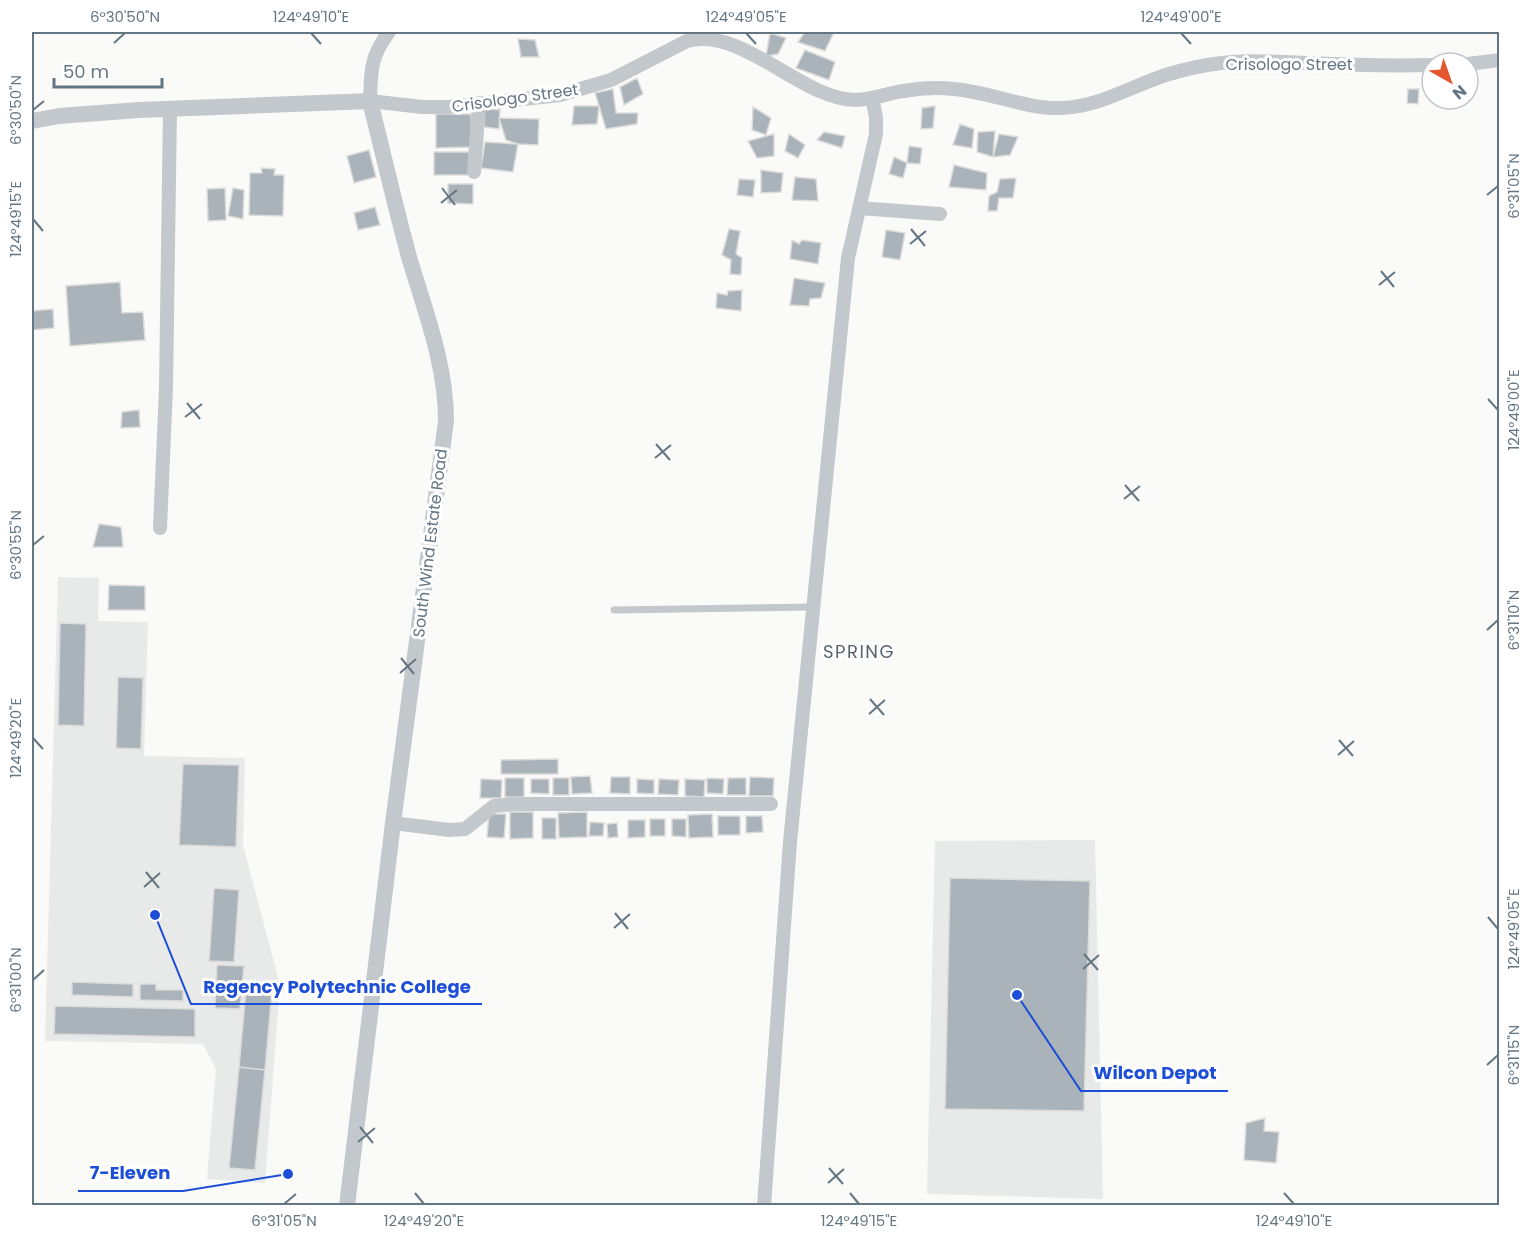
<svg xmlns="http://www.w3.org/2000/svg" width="1531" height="1237" font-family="Poppins,sans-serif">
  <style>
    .built { fill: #e8e9e9 }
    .building { fill: #aab3b9; stroke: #dcdcda; stroke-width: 1.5 }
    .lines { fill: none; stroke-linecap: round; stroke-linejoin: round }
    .service { stroke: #c3c8cc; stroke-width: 7 }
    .minor { stroke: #c3c8cc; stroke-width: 14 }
    .tertiary { stroke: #c3c8cc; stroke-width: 16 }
    .ticks { fill: none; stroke: #657683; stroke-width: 2 }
    .labels { text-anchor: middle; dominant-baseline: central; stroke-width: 6; stroke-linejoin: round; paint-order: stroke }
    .street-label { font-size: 16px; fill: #657683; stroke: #fff }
    .neighbourhood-label { font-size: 18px; letter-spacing: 1.5px; fill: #57646e; stroke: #fff }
    .leader { fill: none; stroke: #1d4ed8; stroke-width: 2 }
    .callout-dot { fill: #1d4ed8; stroke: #fff; stroke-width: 2 }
    .callout-label { font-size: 18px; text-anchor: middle; font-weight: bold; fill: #1d4ed8; stroke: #fff; stroke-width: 6; stroke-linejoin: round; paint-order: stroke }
    .neatline { fill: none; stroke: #657683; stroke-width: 2 }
    .ticks-label { font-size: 15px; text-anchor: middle; fill: #657683 }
  </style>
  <rect width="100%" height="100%" fill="#fafaf8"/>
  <path class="built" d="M 58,577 L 99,578 L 98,621 L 148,622 L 144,756 L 245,758 L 243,845 L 280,985 L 265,1183 L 207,1179 L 216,1069 L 203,1044 L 45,1041 Z
    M 1095,840 L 1103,1199 L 927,1194 L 935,841 Z"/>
  <path class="building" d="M 805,32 L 834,32 L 825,51 L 798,42 Z
    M 770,33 L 786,38 L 778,54 L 766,56 Z
    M 518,39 L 535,40 L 539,57 L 521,57 Z
    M 805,50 L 835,62 L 829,80 L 796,68 Z
    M 637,78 L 643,94 L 624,105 L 620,87 Z
    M 613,89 L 616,113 L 638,113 L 637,124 L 606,129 L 595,93 Z
    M 1408,89 L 1419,89 L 1418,104 L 1407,103 Z
    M 574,106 L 599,106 L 597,124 L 572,125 Z
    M 935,106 L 933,128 L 921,129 L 922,108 Z
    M 753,107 L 771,118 L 766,135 L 752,130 Z
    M 485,108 L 500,110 L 499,129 L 484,127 Z
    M 436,114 L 471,114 L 471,147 L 436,148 Z
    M 499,118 L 539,119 L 538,145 L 518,144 L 506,140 Z
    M 960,124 L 974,129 L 972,148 L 953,145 Z
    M 995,131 L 993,157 L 977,152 L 978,132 Z
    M 824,132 L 845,136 L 842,148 L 817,140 Z
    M 774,134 L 774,156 L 757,158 L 748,141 Z
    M 789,134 L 805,145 L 798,158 L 785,151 Z
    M 999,134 L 1018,137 L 1010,155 L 993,157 Z
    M 485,142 L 518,144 L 513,172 L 481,168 Z
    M 909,146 L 922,148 L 920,164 L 907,163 Z
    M 369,150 L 376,177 L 354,183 L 347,156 Z
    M 434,152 L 469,152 L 469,175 L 434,175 Z
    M 894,157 L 907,163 L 903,178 L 889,174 Z
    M 954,165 L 987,173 L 986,190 L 949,187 Z
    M 261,168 L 275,169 L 274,175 L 284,175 L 283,216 L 249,215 L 250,173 L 262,173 Z
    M 761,170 L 783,173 L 781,192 L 761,193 Z
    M 795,177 L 816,179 L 818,201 L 792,200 Z
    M 1016,178 L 1013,198 L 999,198 L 997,211 L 988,211 L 989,196 L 997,192 L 1000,179 Z
    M 739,179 L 755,180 L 753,197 L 737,195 Z
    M 448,184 L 473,184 L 473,204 L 448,203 Z
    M 225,188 L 226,220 L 208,221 L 207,189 Z
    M 233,188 L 244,190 L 243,219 L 228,216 Z
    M 375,207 L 380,225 L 358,230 L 354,213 Z
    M 729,229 L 740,231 L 736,254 L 742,258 L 741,275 L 730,274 L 731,260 L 722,255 Z
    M 886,230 L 905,233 L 900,260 L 882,257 Z
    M 792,240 L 799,244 L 802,240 L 821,243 L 818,264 L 790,259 Z
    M 794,278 L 825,283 L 821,298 L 810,299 L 809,306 L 790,305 Z
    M 120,282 L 122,313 L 143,312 L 145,340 L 70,346 L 66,286 Z
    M 742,290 L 741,311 L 716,308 L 717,293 L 727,295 L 728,291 Z
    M 53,309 L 54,328 L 32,330 L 32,311 Z
    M 139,410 L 140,427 L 121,428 L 122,412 Z
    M 99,524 L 121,527 L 123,547 L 93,547 Z
    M 109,585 L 145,586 L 145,610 L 108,610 Z
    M 60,623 L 86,624 L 84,726 L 58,725 Z
    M 118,677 L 143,678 L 141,749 L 116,748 Z
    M 558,759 L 558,774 L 501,774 L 501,760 Z
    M 183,764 L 239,765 L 236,847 L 179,845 Z
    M 590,776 L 592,793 L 572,794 L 571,777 Z
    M 611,777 L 630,777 L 630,794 L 610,793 Z
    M 750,777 L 774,778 L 773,796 L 749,796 Z
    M 505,778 L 524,778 L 524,797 L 505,797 Z
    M 553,778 L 569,778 L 569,795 L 553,795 Z
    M 707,778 L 724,779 L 723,794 L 707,793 Z
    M 728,778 L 746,778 L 746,795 L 727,795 Z
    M 481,779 L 502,780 L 501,798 L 480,798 Z
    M 531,779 L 549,779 L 549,794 L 531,793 Z
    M 637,779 L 654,780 L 654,794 L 637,793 Z
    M 659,779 L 679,780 L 678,795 L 658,794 Z
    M 685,779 L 705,780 L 704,797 L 685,796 Z
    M 510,812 L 533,812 L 533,838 L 510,839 Z
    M 587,812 L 587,837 L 559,838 L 558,813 Z
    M 489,814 L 506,814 L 504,838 L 487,837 Z
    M 712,814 L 713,837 L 689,838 L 688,815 Z
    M 718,816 L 740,816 L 740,835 L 718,835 Z
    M 746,816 L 762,816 L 763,832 L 746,833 Z
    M 542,818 L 556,818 L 556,839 L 542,839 Z
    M 650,819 L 665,819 L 665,836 L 650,836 Z
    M 672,819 L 686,819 L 686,837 L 672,836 Z
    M 628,820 L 645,820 L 645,837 L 628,838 Z
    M 590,822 L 604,823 L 603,836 L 589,836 Z
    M 617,823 L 618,837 L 608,838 L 607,824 Z
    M 950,878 L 1090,881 L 1084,1111 L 945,1109 Z
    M 214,888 L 239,890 L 234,962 L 209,961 Z
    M 217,965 L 244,966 L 240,1009 L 215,1008 Z
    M 72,982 L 133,984 L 133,997 L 72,995 Z
    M 140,984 L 156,984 L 156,990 L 183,990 L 183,1001 L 140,1000 Z
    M 246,989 L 272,991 L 265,1070 L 239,1067 Z
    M 55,1006 L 195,1009 L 195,1037 L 54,1034 Z
    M 239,1067 L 265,1070 L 255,1170 L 229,1168 Z
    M 1265,1118 L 1264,1131 L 1279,1132 L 1276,1163 L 1244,1160 L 1246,1123 Z"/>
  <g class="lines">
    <path class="service" d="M 614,610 L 814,607"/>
    <path class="minor" d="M 389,32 C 370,57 371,71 370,101 L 422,107 L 449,107 L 560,95 L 611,80 L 687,41 C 742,26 801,99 855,100 C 872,100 888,93 904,91 C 920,88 938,87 954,89 C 990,92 1025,109 1061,108 C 1100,107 1133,85 1169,74 C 1183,70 1199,66 1214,64 C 1245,59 1278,62 1309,63 C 1350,65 1391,66 1432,65
      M 1468,64 L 1500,60
      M 474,172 L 479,103
      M 859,208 L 940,214
      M 160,528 L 166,388 L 170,109
      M 393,823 L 449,830 L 465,829 L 494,806 L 514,804 L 771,804
      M 764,1206 L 790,842 L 848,258 L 876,134 L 876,117 L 872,98"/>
    <path class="tertiary" d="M 32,121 L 59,116 L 139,110 L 370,101 C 383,153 395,206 409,257 C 425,311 446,364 446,421 L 393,823 L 347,1206"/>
  </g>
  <path class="ticks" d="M 311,33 L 321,44M 746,33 L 756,44M 1181,33 L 1191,44M 114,43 L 125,33M 33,110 L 44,101M 442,188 L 455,205M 1487,195 L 1498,186M 441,203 L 457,190M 33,219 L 43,231M 911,229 L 925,246M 910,244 L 926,231M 1381,271 L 1394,287M 1379,285 L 1395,272M 1488,399 L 1498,410M 187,403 L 200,419M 185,417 L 202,404M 656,444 L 670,460M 655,458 L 671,445M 1125,485 L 1139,501M 1124,499 L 1140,486M 33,545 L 44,536M 1487,630 L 1498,620M 401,658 L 414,674M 400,673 L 416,659M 870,699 L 884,715M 869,714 L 885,700M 33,738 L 43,749M 1339,740 L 1353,756M 1338,755 L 1354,741M 146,872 L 159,888M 144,887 L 160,873M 615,913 L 628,929M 1488,917 L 1498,929M 614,928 L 630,914M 1084,954 L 1098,970M 1083,969 L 1099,955M 33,980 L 44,970M 1487,1065 L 1498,1055M 360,1127 L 373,1143M 358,1142 L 375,1128M 829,1168 L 843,1184M 828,1183 L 844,1169M 415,1193 L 424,1204M 850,1193 L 859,1204M 1284,1193 L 1294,1204M 284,1204 L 296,1194"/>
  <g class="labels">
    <g class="street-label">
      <text x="1289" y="64">Crisologo Street</text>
      <text transform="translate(515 98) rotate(-8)">Crisologo Street</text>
      <text transform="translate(430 543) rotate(-83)">South Wind Estate Road</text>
    </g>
    <g class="neighbourhood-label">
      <text x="859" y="651">SPRING</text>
    </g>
  </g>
  <path class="leader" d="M155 915L191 1004H482M1017 995L1081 1091H1228M288 1174L183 1191H78"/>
  <g class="callout-dot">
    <circle cx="155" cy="915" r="6"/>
    <circle cx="1017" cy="995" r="6"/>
    <circle cx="288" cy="1174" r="6"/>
  </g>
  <g class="callout-label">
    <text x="337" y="993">Regency Polytechnic College</text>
    <text x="1155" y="1079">Wilcon Depot</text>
    <text x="130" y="1179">7-Eleven</text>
  </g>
  <rect width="1531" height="1237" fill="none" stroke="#ffffff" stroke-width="66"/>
  <g transform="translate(1450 81) rotate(140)"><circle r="28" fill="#ffffff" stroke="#c1c8cd" stroke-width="1.5"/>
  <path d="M0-4.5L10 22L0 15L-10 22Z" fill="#e4572e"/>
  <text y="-9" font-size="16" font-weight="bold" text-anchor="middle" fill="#657683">N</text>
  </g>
  <path d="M54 78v9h108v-9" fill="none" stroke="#657683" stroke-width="3"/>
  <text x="63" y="78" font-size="18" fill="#657683" stroke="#ffffff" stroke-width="4.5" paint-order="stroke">50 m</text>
  <rect x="33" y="33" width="1465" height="1171" class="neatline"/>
  <g class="ticks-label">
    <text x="125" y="22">6°30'50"N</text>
    <text x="311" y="22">124°49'10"E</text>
    <text x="746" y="22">124°49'05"E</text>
    <text x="1181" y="22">124°49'00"E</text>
    <text transform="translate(16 110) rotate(-90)" y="5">6°30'50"N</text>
    <text transform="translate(1514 186) rotate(-90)" y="5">6°31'05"N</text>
    <text transform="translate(16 219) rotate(-90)" y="5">124°49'15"E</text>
    <text transform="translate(1514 410) rotate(-90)" y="5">124°49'00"E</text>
    <text transform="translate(16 545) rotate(-90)" y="5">6°30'55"N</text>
    <text transform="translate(1514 620) rotate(-90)" y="5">6°31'10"N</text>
    <text transform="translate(16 738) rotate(-90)" y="5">124°49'20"E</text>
    <text transform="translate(1514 929) rotate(-90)" y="5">124°49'05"E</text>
    <text transform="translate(16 980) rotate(-90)" y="5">6°31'00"N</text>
    <text transform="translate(1514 1055) rotate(-90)" y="5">6°31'15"N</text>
    <text x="284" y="1226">6°31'05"N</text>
    <text x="424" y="1226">124°49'20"E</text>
    <text x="859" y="1226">124°49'15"E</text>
    <text x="1294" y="1226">124°49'10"E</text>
  </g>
</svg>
